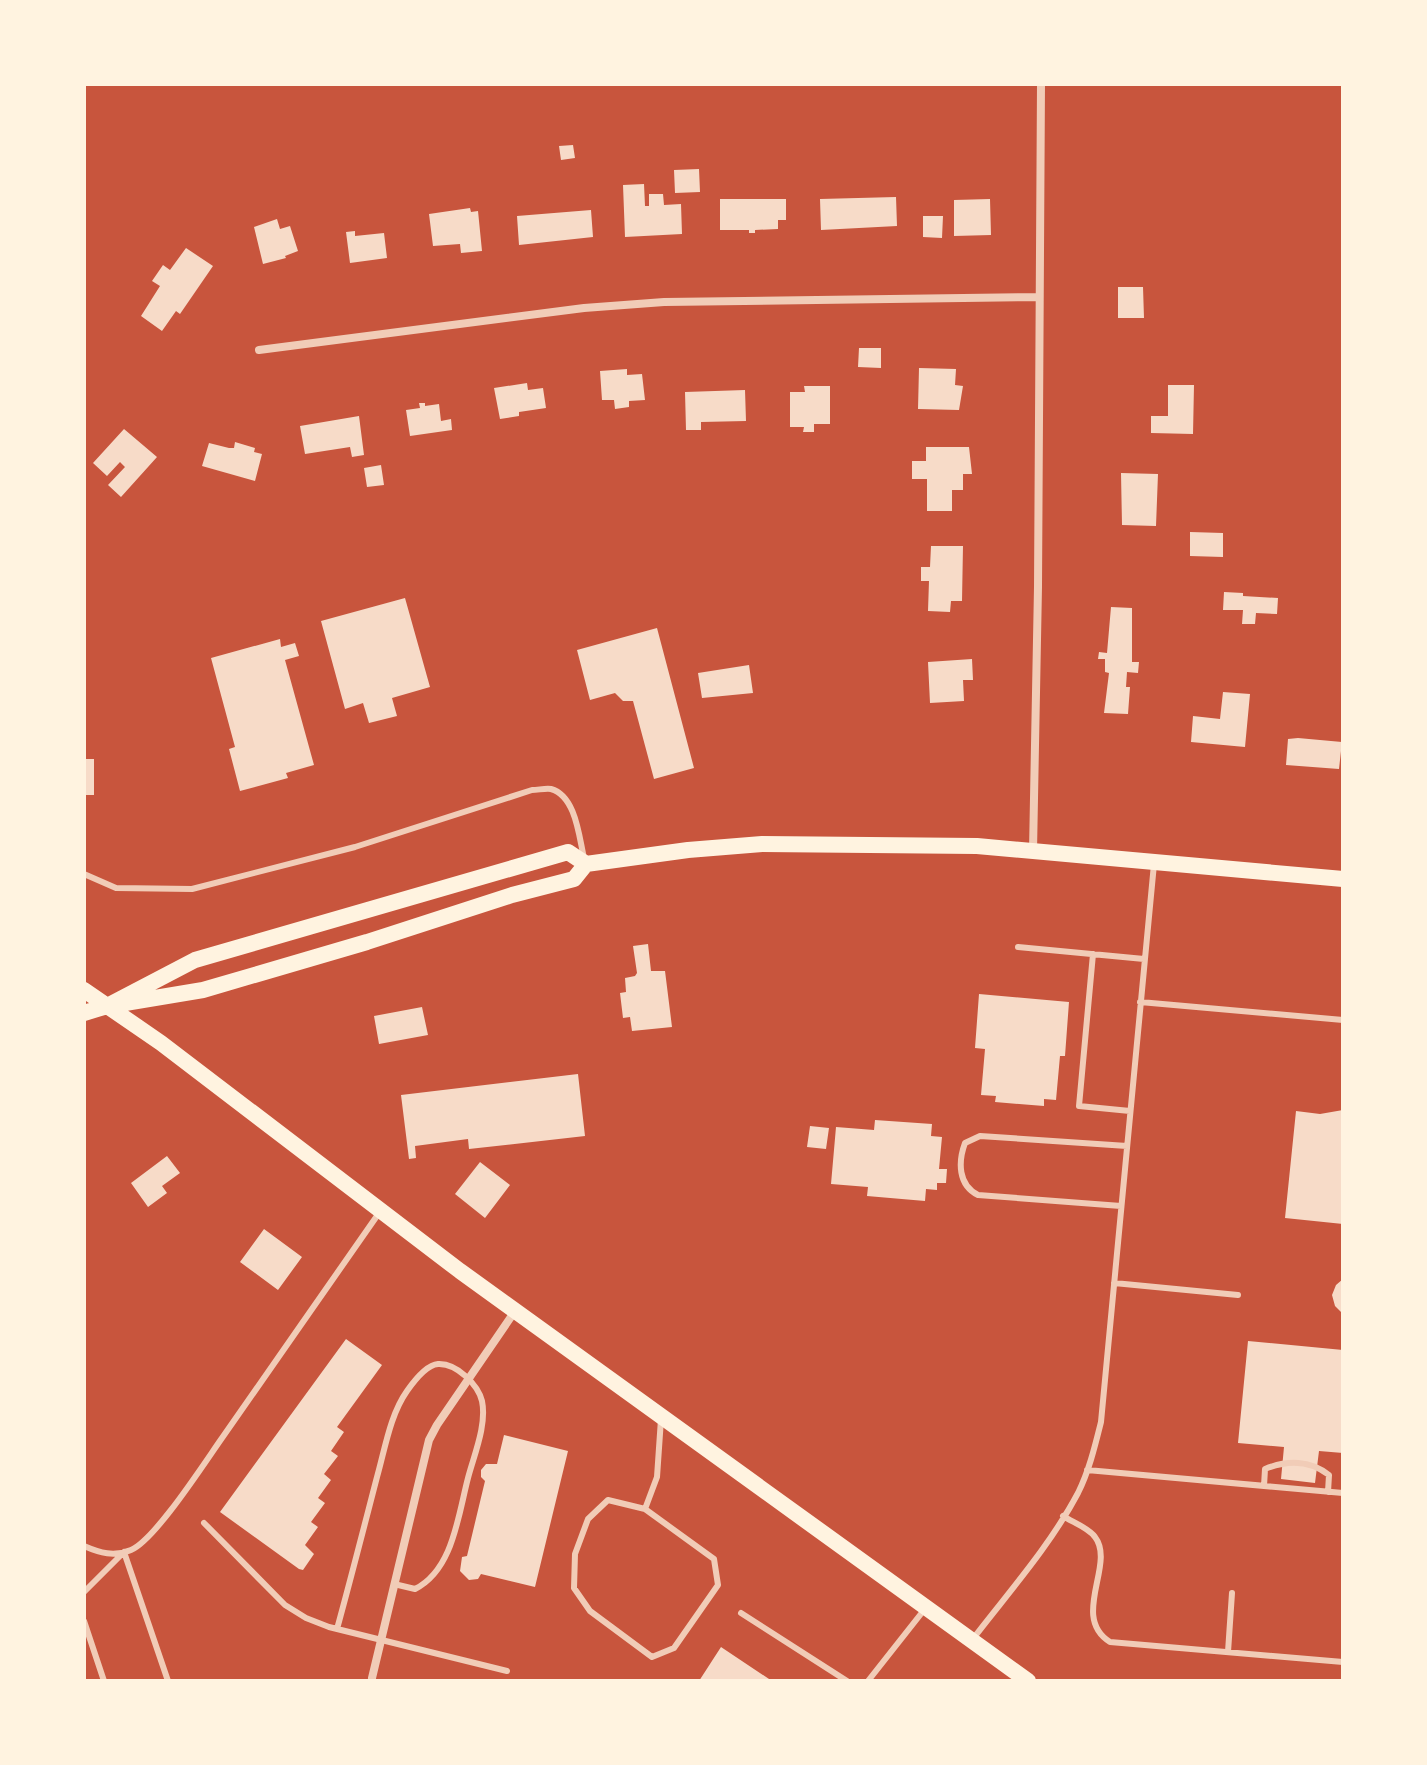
<svg xmlns="http://www.w3.org/2000/svg" width="1427" height="1765" font-family="'Roboto Condensed',sans-serif">
  <style>
    .building { fill: #f7dbc8 }
    .lines { fill: none; stroke-linecap: round; stroke-linejoin: round }
    .service { stroke: #f1ccb7; stroke-width: 6 }
    .minor { stroke: #f1ccb7; stroke-width: 8 }
    .secondary { stroke: #fff3e0; stroke-width: 16 }
  </style>
  <rect width="100%" height="100%" fill="#c8553d"/>
  <path class="building" d="M 573,145 L 575,158 L 561,160 L 559,146 Z
    M 699,169 L 700,192 L 675,193 L 674,170 Z
    M 644,184 L 645,206 L 649,206 L 649,194 L 663,194 L 664,205 L 681,204 L 682,234 L 625,237 L 623,185 Z
    M 896,197 L 897,226 L 821,230 L 820,199 Z
    M 720,199 L 786,199 L 786,220 L 778,220 L 778,229 L 755,230 L 755,233 L 749,233 L 749,230 L 720,230 Z
    M 990,199 L 991,235 L 954,236 L 954,200 Z
    M 470,208 L 471,212 L 478,211 L 482,251 L 461,253 L 460,244 L 433,246 L 429,214 Z
    M 591,210 L 593,237 L 519,245 L 517,216 Z
    M 923,216 L 943,216 L 942,238 L 923,237 Z
    M 277,219 L 280,229 L 290,226 L 298,251 L 285,256 L 286,258 L 263,264 L 254,227 Z
    M 355,231 L 355,236 L 384,233 L 387,258 L 350,263 L 346,232 Z
    M 186,248 L 213,266 L 180,314 L 176,311 L 162,331 L 141,316 L 160,286 L 152,281 L 163,265 L 170,270 Z
    M 1118,287 L 1143,287 L 1144,318 L 1118,318 Z
    M 859,348 L 881,348 L 881,368 L 858,367 Z
    M 919,368 L 956,369 L 955,385 L 963,386 L 959,410 L 918,409 Z
    M 627,369 L 627,375 L 642,374 L 645,400 L 629,401 L 629,407 L 615,409 L 614,400 L 602,400 L 600,371 Z
    M 527,383 L 528,390 L 543,388 L 546,408 L 519,412 L 519,416 L 500,419 L 494,388 Z
    M 1168,385 L 1194,385 L 1193,434 L 1151,433 L 1151,416 L 1168,416 Z
    M 804,386 L 830,386 L 830,424 L 814,424 L 814,432 L 803,432 L 804,427 L 790,427 L 790,392 L 805,392 Z
    M 745,390 L 746,421 L 701,422 L 701,430 L 686,430 L 685,392 Z
    M 419,403 L 425,403 L 425,406 L 439,404 L 441,421 L 451,419 L 452,430 L 410,436 L 406,410 L 420,408 Z
    M 359,416 L 364,455 L 352,457 L 350,447 L 305,454 L 300,426 Z
    M 124,429 L 157,457 L 121,497 L 108,485 L 125,467 L 120,462 L 107,476 L 93,463 Z
    M 235,442 L 255,448 L 254,452 L 262,454 L 255,481 L 202,466 L 209,443 L 229,448 L 234,448 Z
    M 926,447 L 969,447 L 972,474 L 963,474 L 963,490 L 952,490 L 952,511 L 927,511 L 927,479 L 912,479 L 912,461 L 926,461 Z
    M 381,465 L 384,485 L 367,487 L 364,468 Z
    M 1121,473 L 1158,474 L 1156,526 L 1122,525 Z
    M 1190,532 L 1223,533 L 1223,557 L 1190,556 Z
    M 931,546 L 963,546 L 962,601 L 951,601 L 950,612 L 928,611 L 929,581 L 921,581 L 921,567 L 930,567 Z
    M 1224,592 L 1243,593 L 1243,596 L 1278,598 L 1277,614 L 1256,613 L 1255,624 L 1242,624 L 1243,610 L 1223,610 Z
    M 405,598 L 430,687 L 392,698 L 397,716 L 369,723 L 363,703 L 345,709 L 321,621 Z
    M 1111,607 L 1132,608 L 1132,662 L 1139,662 L 1138,673 L 1127,672 L 1126,687 L 1130,687 L 1128,714 L 1104,713 L 1109,673 L 1105,672 L 1105,659 L 1098,659 L 1099,652 L 1107,653 Z
    M 657,628 L 694,768 L 654,779 L 633,701 L 623,701 L 615,693 L 590,700 L 577,650 Z
    M 280,639 L 281,647 L 295,643 L 299,656 L 285,660 L 314,765 L 286,773 L 288,778 L 240,791 L 229,749 L 235,747 L 211,658 Z
    M 972,659 L 973,680 L 963,680 L 964,701 L 930,703 L 928,662 Z
    M 749,665 L 753,693 L 702,698 L 698,673 Z
    M 1223,692 L 1250,694 L 1245,747 L 1191,742 L 1193,716 L 1220,719 Z
    M 1298,738 L 1342,742 L 1339,769 L 1286,765 L 1288,739 Z
    M 84,759 L 94,759 L 94,795 L 84,795 Z
    M 648,944 L 651,971 L 665,971 L 672,1027 L 632,1031 L 630,1017 L 623,1018 L 620,993 L 626,992 L 625,978 L 635,976 L 637,973 L 633,946 Z
    M 979,994 L 1069,1002 L 1065,1056 L 1060,1056 L 1056,1100 L 1044,1099 L 1044,1106 L 995,1102 L 996,1096 L 981,1095 L 985,1049 L 975,1048 Z
    M 422,1007 L 428,1035 L 379,1044 L 374,1016 Z
    M 578,1074 L 585,1136 L 469,1149 L 468,1139 L 415,1146 L 416,1158 L 409,1159 L 401,1095 Z
    M 1343,1110 L 1343,1224 L 1285,1218 L 1296,1111 L 1320,1114 Z
    M 875,1120 L 932,1124 L 931,1136 L 942,1137 L 939,1169 L 947,1169 L 946,1183 L 937,1183 L 937,1190 L 926,1189 L 925,1201 L 867,1196 L 868,1187 L 831,1184 L 836,1127 L 874,1130 Z
    M 810,1126 L 829,1128 L 826,1149 L 807,1147 Z
    M 167,1156 L 180,1173 L 162,1186 L 167,1193 L 148,1207 L 131,1183 Z
    M 480,1162 L 510,1185 L 485,1218 L 455,1194 Z
    M 264,1229 L 302,1257 L 278,1290 L 240,1262 Z
    M 1343,1279 L 1343,1314 L 1335,1306 L 1332,1295 L 1336,1285 Z
    M 346,1339 L 382,1365 L 337,1427 L 344,1432 L 331,1451 L 338,1456 L 324,1474 L 331,1480 L 318,1498 L 325,1503 L 311,1522 L 318,1527 L 305,1545 L 314,1554 L 303,1570 L 299,1569 L 220,1512 Z
    M 1248,1341 L 1343,1350 L 1343,1453 L 1319,1451 L 1315,1483 L 1281,1479 L 1284,1447 L 1238,1443 Z
    M 504,1435 L 568,1451 L 535,1587 L 481,1574 L 478,1579 L 469,1580 L 460,1571 L 462,1557 L 467,1556 L 485,1481 L 481,1477 L 481,1470 L 486,1464 L 497,1464 Z
    M 721,1647 L 772,1681 L 699,1681 Z"/>
  <g class="lines">
    <path class="service" d="M 84,874 L 116,888 L 192,889 L 355,847 L 532,790 C 538,790 546,788 551,789 C 576,796 579,837 584,858
      M 1018,947 L 1144,959
      M 1093,954 L 1079,1106 L 1130,1111
      M 1140,1002 L 1343,1020
      M 1121,1206 L 978,1195 C 958,1185 958,1162 965,1143 L 980,1136 L 1127,1146
      M 1114,1283 L 1238,1295
      M 1087,1470 L 1343,1493
      M 1264,1486 L 1265,1469 C 1287,1460 1310,1460 1329,1475 L 1328,1492
      M 645,1509 L 714,1559 L 718,1585 L 674,1648 L 652,1657 L 590,1611 L 574,1588 L 575,1554 L 588,1519 L 608,1500 L 645,1509 L 657,1477 L 661,1419
      M 1063,1516 C 1072,1522 1089,1528 1095,1537 C 1116,1564 1070,1617 1110,1642 L 1343,1662
      M 204,1523 L 285,1605 L 306,1618 L 329,1627 L 507,1671
      M 84,1546 C 100,1553 114,1557 131,1550 C 155,1540 205,1462 222,1438 C 274,1363 327,1288 379,1213
      M 84,1592 L 124,1552 L 168,1681
      M 741,1613 L 847,1681
      M 84,1621 L 104,1681
      M 337,1629 C 351,1578 364,1527 377,1477 C 385,1449 390,1415 407,1391 C 414,1381 426,1365 438,1364 C 457,1363 478,1385 482,1401 C 487,1425 474,1455 468,1478 C 458,1516 453,1570 415,1589 L 394,1584
      M 972,1640 C 1008,1593 1050,1546 1078,1493 C 1089,1471 1095,1446 1101,1422 L 1154,864
      M 1228,1652 L 1232,1593
      M 868,1681 L 924,1610"/>
    <path class="minor" d="M 259,350 L 584,308 L 664,302 L 1039,297
      M 1033,851 L 1038,587 L 1041,84
      M 372,1678 L 429,1440 L 437,1425 L 515,1311"/>
    <path class="secondary" d="M 84,990 L 161,1043 L 460,1271 L 1028,1681
      M 107,1006 L 195,960 L 568,852 L 586,864 L 688,850 L 762,844 L 977,846 L 1343,879
      M 84,1013 L 107,1006 L 203,990 L 367,942 L 512,895 L 574,879 L 586,864"/>
  </g>
  <rect width="1427" height="1765" fill="none" stroke="#fff3e0" stroke-width="172"/>
</svg>
